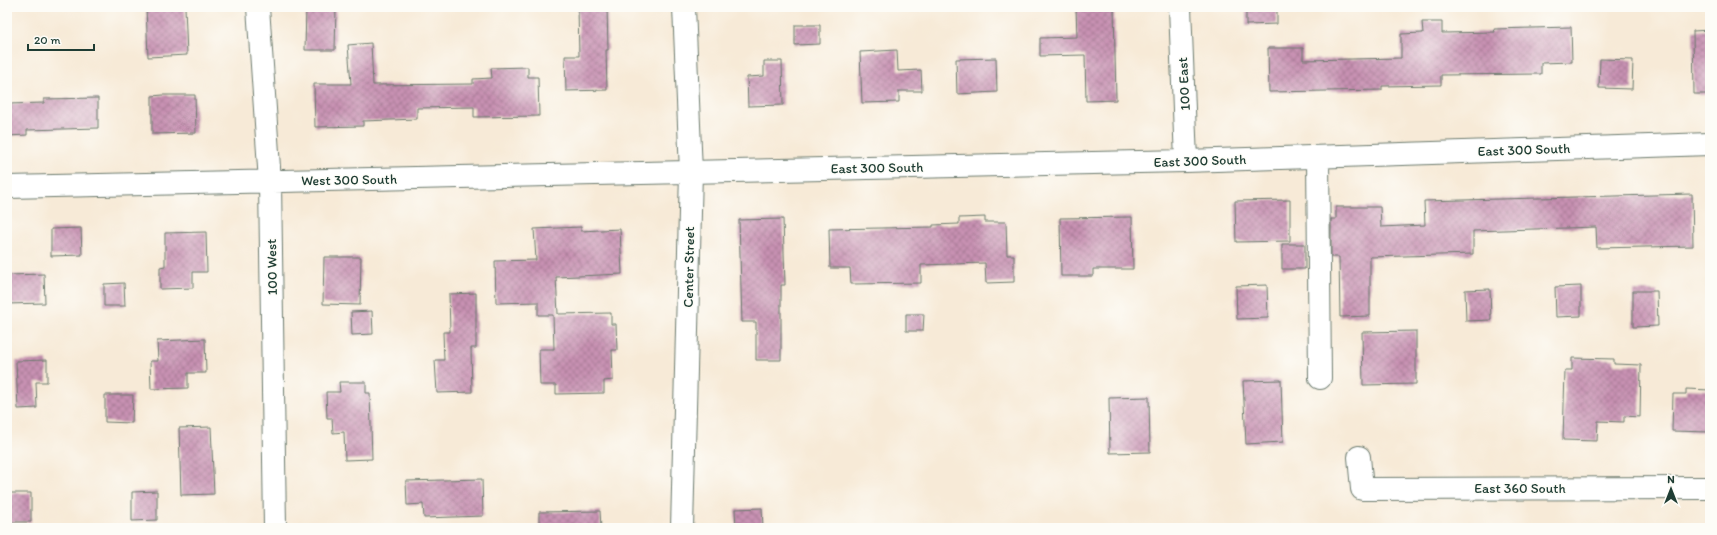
<svg xmlns="http://www.w3.org/2000/svg" width="1717" height="535" font-family="Itim,sans-serif">
  <style>
    .building { fill: url(#building-cross-hatch) }
    .lines { fill: none; stroke-linecap: round; stroke-linejoin: round }
    .minor-casing { stroke: #6b7a6d; stroke-width: 24 }
    .minor { stroke: #fff; stroke-width: 22 }
    .labels { text-anchor: middle; dominant-baseline: central; stroke-width: 3; stroke-linejoin: round; paint-order: stroke }
    .street-label { font-size: 14px; fill: #1f3d34; stroke: #fdfcf7 }
  </style>
  <defs>
    <pattern id="building-cross-hatch" width="8" height="8" patternUnits="userSpaceOnUse"><rect width="8" height="8" fill="#c891b2"/><path d="M0 0l8 8M0 8l8-8" fill="none" stroke="#a27892"/></pattern>
  </defs>
  <rect width="100%" height="100%" fill="#fdfcf7"/>
  <filter id="ink" filterUnits="userSpaceOnUse"><feTurbulence type="fractalNoise" baseFrequency=".025" numOctaves="2"/><feDisplacementMap in="SourceGraphic" scale="8" xChannelSelector="R" yChannelSelector="G"/><feConvolveMatrix kernelMatrix="1 2 1 2 8 2 1 2 1" color-interpolation-filters="sRGB"/></filter>
  <filter id="wash" filterUnits="userSpaceOnUse"><feTurbulence type="fractalNoise" baseFrequency=".012" numOctaves="4" result="noise"/><feDisplacementMap in="SourceGraphic" scale="16" xChannelSelector="R" yChannelSelector="G"/><feGaussianBlur stdDeviation="0.9" result="paint"/><feColorMatrix in="noise" values="0 0 0 0 0 0 0 0 0 0 0 0 0 0 0 0 0 1.4 0 .05"/><feComposite in="paint" operator="in"/></filter>
  <g filter="url(#wash)">
    <rect width="100%" height="100%" fill="#f7ead7"/>
    <g id="blocks">
      <path class="building" d="M 146,7 L 185,7 L 187,55 L 148,57 Z
        M 306,7 L 336,7 L 335,50 L 305,50 Z
        M 578,7 L 607,7 L 608,50 L 606,50 L 607,90 L 566,91 L 565,56 L 579,56 Z
        M 1076,7 L 1114,7 L 1116,100 L 1086,101 L 1085,55 L 1040,56 L 1040,38 L 1077,37 Z
        M 1246,7 L 1277,7 L 1277,24 L 1246,25 Z
        M 1422,22 L 1442,22 L 1442,33 L 1495,32 L 1494,29 L 1571,27 L 1572,62 L 1541,63 L 1541,74 L 1441,75 L 1441,85 L 1382,86 L 1382,90 L 1269,92 L 1268,48 L 1303,48 L 1303,60 L 1401,58 L 1401,34 L 1423,33 Z
        M 795,25 L 820,25 L 820,44 L 795,45 Z
        M 1710,30 L 1710,94 L 1694,94 L 1693,31 Z
        M 371,43 L 373,85 L 473,84 L 473,79 L 492,78 L 491,68 L 528,67 L 528,77 L 538,77 L 539,116 L 474,117 L 474,107 L 417,108 L 417,119 L 363,121 L 363,126 L 315,127 L 314,84 L 351,84 L 348,45 Z
        M 897,50 L 898,71 L 921,70 L 922,91 L 899,91 L 899,102 L 862,103 L 860,52 Z
        M 996,58 L 997,92 L 957,94 L 956,59 Z
        M 1600,59 L 1633,60 L 1632,89 L 1599,88 Z
        M 764,61 L 782,61 L 783,105 L 748,106 L 747,77 L 764,76 Z
        M 163,95 L 195,95 L 196,133 L 152,134 L 152,96 Z
        M 98,98 L 98,128 L 27,130 L 27,135 L 7,136 L 7,104 L 44,103 L 44,99 Z
        M 1692,194 L 1693,246 L 1597,248 L 1596,227 L 1473,231 L 1473,254 L 1370,257 L 1370,316 L 1340,317 L 1339,257 L 1331,257 L 1331,219 L 1336,219 L 1336,207 L 1380,207 L 1381,227 L 1425,225 L 1424,201 Z
        M 1290,200 L 1290,241 L 1236,242 L 1235,201 Z
        M 985,217 L 985,222 L 1006,222 L 1007,255 L 1014,255 L 1014,282 L 986,283 L 985,263 L 921,265 L 921,283 L 851,284 L 850,268 L 830,268 L 829,229 L 933,227 L 933,225 L 959,224 L 959,218 Z
        M 1132,217 L 1133,269 L 1093,269 L 1093,276 L 1061,276 L 1060,218 Z
        M 783,219 L 785,285 L 781,285 L 781,360 L 756,360 L 756,322 L 742,322 L 739,220 Z
        M 581,227 L 581,231 L 620,229 L 622,274 L 556,277 L 558,314 L 611,313 L 611,324 L 616,324 L 617,350 L 612,350 L 613,380 L 604,381 L 604,393 L 556,394 L 556,385 L 540,385 L 539,349 L 554,349 L 553,315 L 538,315 L 538,302 L 496,303 L 495,261 L 536,260 L 534,229 Z
        M 81,228 L 82,255 L 51,256 L 51,229 Z
        M 206,232 L 207,272 L 193,272 L 193,288 L 160,289 L 160,267 L 165,266 L 165,233 Z
        M 1282,244 L 1305,244 L 1305,269 L 1282,269 Z
        M 324,257 L 361,257 L 360,305 L 323,304 Z
        M 44,274 L 45,303 L 7,304 L 7,275 Z
        M 124,283 L 125,306 L 104,306 L 104,284 Z
        M 1267,285 L 1268,318 L 1237,319 L 1236,286 Z
        M 1581,286 L 1581,316 L 1556,317 L 1555,287 Z
        M 1490,289 L 1491,320 L 1466,321 L 1465,290 Z
        M 1633,291 L 1657,291 L 1658,326 L 1633,327 Z
        M 476,293 L 476,348 L 471,348 L 472,392 L 437,393 L 435,360 L 444,360 L 443,332 L 450,332 L 449,294 Z
        M 372,311 L 373,334 L 352,335 L 351,312 Z
        M 906,314 L 924,314 L 923,331 L 906,331 Z
        M 1416,331 L 1416,384 L 1363,385 L 1362,332 Z
        M 205,339 L 206,373 L 188,373 L 188,388 L 151,389 L 150,361 L 158,361 L 157,341 Z
        M 1572,358 L 1614,359 L 1614,364 L 1641,365 L 1640,417 L 1624,416 L 1624,422 L 1598,421 L 1597,441 L 1563,440 L 1565,370 L 1572,370 Z
        M 47,360 L 47,382 L 36,382 L 37,408 L 18,409 L 16,361 Z
        M 1281,380 L 1283,442 L 1246,444 L 1243,381 Z
        M 339,382 L 366,382 L 366,393 L 370,393 L 372,459 L 345,460 L 344,432 L 333,433 L 332,418 L 327,418 L 326,392 L 340,392 Z
        M 1686,389 L 1710,390 L 1710,432 L 1672,431 L 1673,394 L 1686,394 Z
        M 105,395 L 133,395 L 132,423 L 105,422 Z
        M 1149,397 L 1150,452 L 1110,453 L 1109,398 Z
        M 211,427 L 214,494 L 181,495 L 179,428 Z
        M 482,479 L 483,516 L 424,518 L 423,504 L 407,505 L 406,481 Z
        M 157,491 L 157,520 L 132,521 L 132,492 Z
        M 7,493 L 31,493 L 31,522 L 7,522 Z
        M 762,508 L 763,528 L 736,528 L 735,509 Z
        M 600,511 L 601,528 L 539,528 L 539,512 Z"/>
    </g>
  </g>
  <g filter="url(#ink)">
    <use href="#blocks" fill-opacity="0" stroke="#6b7a6d" stroke-width="1"/>
    <g class="lines">
      <g class="minor-casing">
        <path id="minor" d="M 258,7 L 270,182 L 275,528
          M 1180,7 L 1186,161
          M 1318,157 L 1320,378
          M 7,187 L 1186,161 L 1710,144
          M 1359,457 L 1362,489 L 1710,488
          M 682,528 L 691,172 L 684,7"/>
      </g>
      <use href="#minor" class="minor"/>
    </g>
  </g>
  <g class="labels">
    <g class="street-label">
      <text transform="translate(1184 84) rotate(-93)">100 East</text>
      <text transform="translate(1524 150) rotate(-2)">East 300 South</text>
      <text transform="translate(1200 161) rotate(-2)">East 300 South</text>
      <text transform="translate(877 168) rotate(-1)">East 300 South</text>
      <text transform="translate(349 180) rotate(-1)">West 300 South</text>
      <text transform="translate(272 267) rotate(-91)">100 West</text>
      <text transform="translate(689 267) rotate(-89)">Center Street</text>
      <text x="1520" y="488">East 360 South</text>
    </g>
  </g>
  <rect width="1717" height="535" fill="none" stroke="#fdfcf7" stroke-width="24"/>
  <g transform="translate(1671 489)" stroke="#fdfcf7" stroke-width="3" paint-order="stroke">
  <path d="M0-3L7 15L0 10L-7 15Z" fill="#1f3d34"/>
  <text y="-6" font-size="11" font-weight="bold" text-anchor="middle" fill="#1f3d34">N</text>
  </g>
  <path d="M28 44v6h66v-6" fill="none" stroke="#1f3d34" stroke-width="2"/>
  <text x="34" y="44" font-size="12" fill="#1f3d34" stroke="#fdfcf7" stroke-width="3" paint-order="stroke">20 m</text>
</svg>
